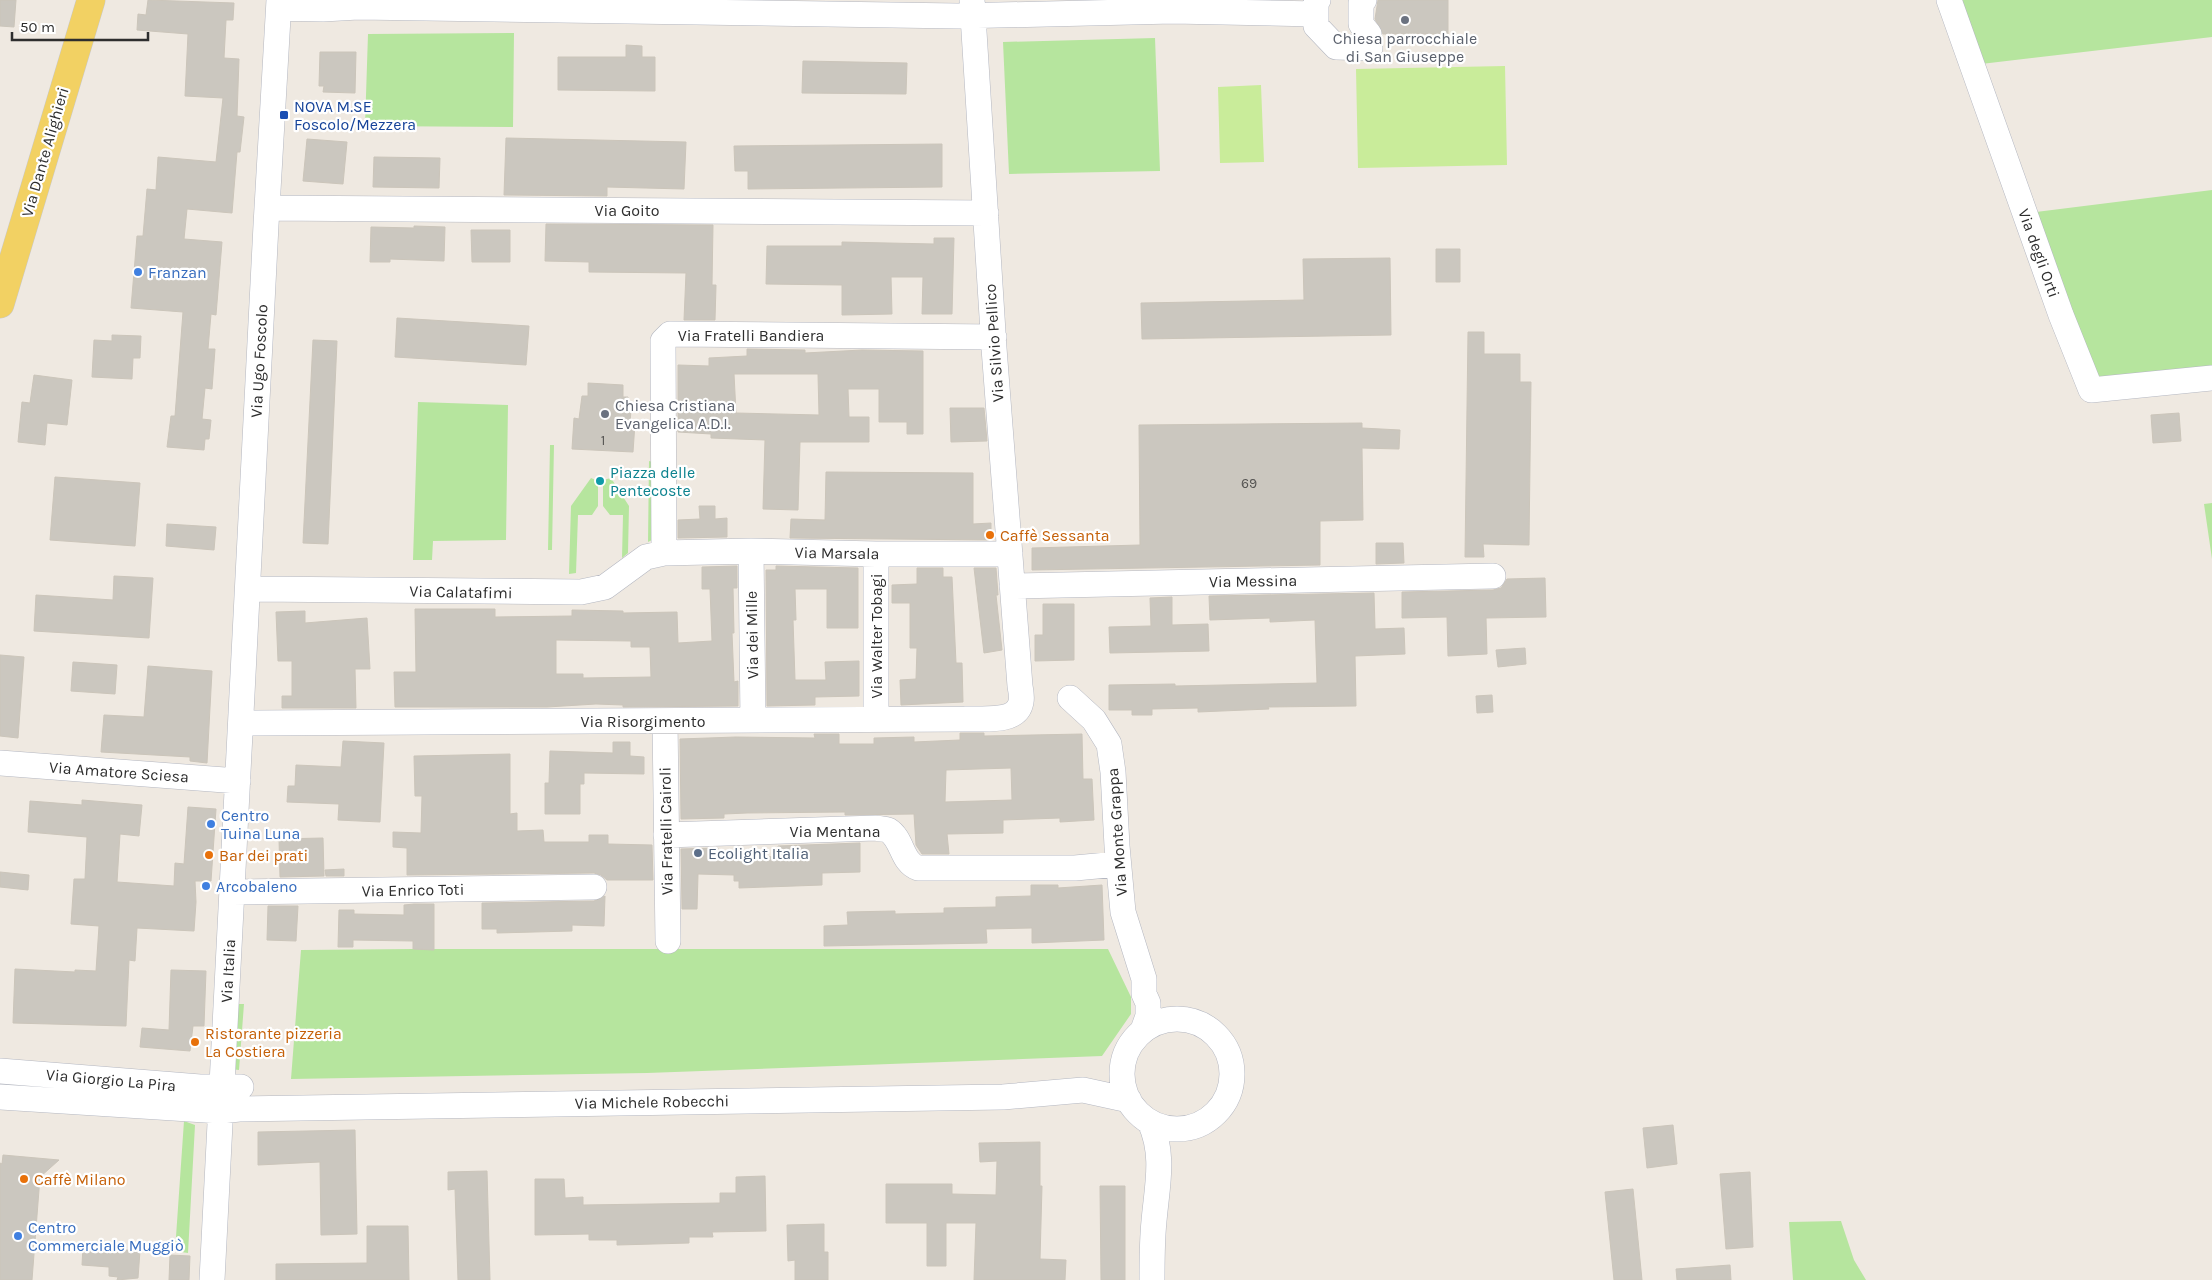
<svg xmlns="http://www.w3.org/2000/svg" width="2212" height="1280" font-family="Karla,sans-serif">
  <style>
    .green { fill: #b6e59e }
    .pitch { fill: #c9ec9a }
    .building { fill: #cbc7bf; stroke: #cbc5ba; fill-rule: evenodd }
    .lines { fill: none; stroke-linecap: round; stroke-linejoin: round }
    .minor-casing { stroke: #b4b7c1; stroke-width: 26 }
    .major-casing { stroke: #c9c9c9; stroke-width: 29 }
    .minor { stroke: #fff; stroke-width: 25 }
    .major { stroke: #f2d163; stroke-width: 28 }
    .worship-dot { fill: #6b7280; stroke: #fff; stroke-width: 2 }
    .transit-dot { fill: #1a4fb4; stroke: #fff; stroke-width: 2 }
    .shop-dot { fill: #3f7fe0; stroke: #fff; stroke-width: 2 }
    .culture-dot { fill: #0f9aa8; stroke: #fff; stroke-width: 2 }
    .food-dot { fill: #e8710a; stroke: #fff; stroke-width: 2 }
    .service-dot { fill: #5c6f8a; stroke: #fff; stroke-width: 2 }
    .labels { text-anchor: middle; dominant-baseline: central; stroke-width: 4.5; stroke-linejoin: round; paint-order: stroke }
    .number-label { font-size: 14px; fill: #555452 }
    .worship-label { font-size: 16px; fill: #5b616d; stroke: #fff }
    .transit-label { font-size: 16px; fill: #164399; stroke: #fff; text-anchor: start }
    .street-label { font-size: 16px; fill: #2e2e2e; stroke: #fff }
    .shop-label { font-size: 16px; fill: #366cbe; stroke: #fff; text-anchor: start }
    .culture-label { font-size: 16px; fill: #0d838f; stroke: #fff; text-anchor: start }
    .food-label { font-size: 16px; fill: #c56008; stroke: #fff; text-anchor: start }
    .service-label { font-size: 16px; fill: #4e5e75; stroke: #fff; text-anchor: start }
  </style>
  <rect width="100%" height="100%" fill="#efe9e1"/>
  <path class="green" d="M 1959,0 L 2212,0 L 2212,37 L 1981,64 Z
    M 514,33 L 513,127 L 365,126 L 368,34 Z
    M 1155,38 L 1160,171 L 1009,174 L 1003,42 Z
    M 2212,190 L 2212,369 L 2095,381 L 2036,212 Z
    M 418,402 L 508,405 L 506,540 L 433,541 L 432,560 L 413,560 Z
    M 550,445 L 554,445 L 552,550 L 548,550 Z
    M 649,461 L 653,462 L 652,540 L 648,542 Z
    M 591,478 L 598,481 L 598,506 L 592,515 L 578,515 L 576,573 L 569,574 L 571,506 Z
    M 611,478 L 629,506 L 628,553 L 622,558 L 623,515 L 610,515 L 603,506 L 603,480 Z
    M 2212,503 L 2212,559 L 2204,504 Z
    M 413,949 L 1108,949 L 1131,997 L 1131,1014 L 1102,1056 L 647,1073 L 291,1079 L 301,950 Z
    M 236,1004 L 244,1004 L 239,1070 L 231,1069 Z
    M 184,1121 L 195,1125 L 188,1253 L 175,1251 Z
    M 1841,1221 L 1854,1260 L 1866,1280 L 1793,1280 L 1789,1222 Z"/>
  <path class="pitch" d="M 1505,66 L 1507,165 L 1358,168 L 1356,69 Z
    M 1261,85 L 1264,162 L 1220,163 L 1218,87 Z"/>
  <path class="building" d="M 0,0 L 16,0 L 14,27 L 0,26 Z
    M 148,0 L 234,3 L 233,20 L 226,20 L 224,58 L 239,59 L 237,116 L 244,117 L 240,152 L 237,152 L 232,213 L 187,209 L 184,239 L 222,242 L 216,315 L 211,314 L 208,349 L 215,349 L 212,389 L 205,388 L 202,419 L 211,420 L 209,439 L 205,439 L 204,450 L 167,447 L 171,416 L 175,416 L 183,312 L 131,308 L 137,236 L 143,236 L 147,189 L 156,190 L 158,157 L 216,162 L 223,98 L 185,96 L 188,34 L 137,30 L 138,14 L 146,15 Z
    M 1378,0 L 1448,0 L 1448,34 L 1383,34 L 1375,19 Z
    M 626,45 L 642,46 L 642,57 L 655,57 L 655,91 L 558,90 L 558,57 L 626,57 Z
    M 320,52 L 356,52 L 355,93 L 323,92 L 324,86 L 319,86 Z
    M 803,61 L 907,63 L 906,94 L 802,93 Z
    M 506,138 L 686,142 L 684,189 L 607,187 L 607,196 L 504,195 Z
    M 307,139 L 347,142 L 343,184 L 303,181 Z
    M 942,144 L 942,187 L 748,189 L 748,171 L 735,171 L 734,146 Z
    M 374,157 L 440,158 L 439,188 L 373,187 Z
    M 546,224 L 713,225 L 712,285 L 716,285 L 715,320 L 684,320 L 686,273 L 589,272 L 589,262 L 545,261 Z
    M 414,226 L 445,227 L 444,261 L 390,259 L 390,262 L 370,262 L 371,227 L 414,228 Z
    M 471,230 L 510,230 L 510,262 L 472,262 Z
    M 934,238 L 954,238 L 952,314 L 922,314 L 923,277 L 891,277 L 892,314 L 842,315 L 842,285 L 766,284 L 767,246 L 842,246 L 842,242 L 934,244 Z
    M 1436,249 L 1460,249 L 1460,282 L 1436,282 Z
    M 1390,258 L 1391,335 L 1142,339 L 1141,303 L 1304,300 L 1303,259 Z
    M 397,318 L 529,326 L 526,365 L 395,357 Z
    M 1468,332 L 1484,332 L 1484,354 L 1520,354 L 1520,382 L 1531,382 L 1529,545 L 1483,544 L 1484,557 L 1465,557 Z
    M 112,335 L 141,336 L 140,358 L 133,358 L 132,379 L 92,377 L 94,340 L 112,341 Z
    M 313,340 L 337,341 L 328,544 L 303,543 Z
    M 747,349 L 805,350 L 805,353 L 862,350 L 923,351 L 923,434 L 907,434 L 907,422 L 879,422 L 879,389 L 848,389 L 849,417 L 869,417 L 869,442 L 800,442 L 798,510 L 763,509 L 765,440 L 711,438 L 711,434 L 678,432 L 678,365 L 709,366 L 709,358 L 747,356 ZM 734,374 L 818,374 L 819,415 L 736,413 Z
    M 34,375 L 72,380 L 67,425 L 47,423 L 45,445 L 18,442 L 22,402 L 30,403 Z
    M 588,383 L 623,385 L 623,397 L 628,397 L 627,410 L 631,410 L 630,423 L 635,423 L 633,452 L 572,449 L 574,418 L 579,419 L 582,396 L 588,396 Z
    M 950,408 L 984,408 L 987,441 L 951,442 Z
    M 2179,413 L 2181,441 L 2153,443 L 2151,415 Z
    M 1362,423 L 1362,428 L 1400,430 L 1399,449 L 1362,448 L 1363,520 L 1320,521 L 1320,565 L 1032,570 L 1032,548 L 1140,545 L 1139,425 Z
    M 826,472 L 973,473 L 973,524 L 991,523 L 991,540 L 790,538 L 791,519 L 825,520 Z
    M 55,477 L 140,483 L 135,546 L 50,540 Z
    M 699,506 L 715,506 L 715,519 L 727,518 L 727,537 L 678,538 L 678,520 L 700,519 Z
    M 167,524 L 216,527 L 214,550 L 166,546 Z
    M 1376,543 L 1403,543 L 1404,563 L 1376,564 Z
    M 737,566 L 737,588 L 733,588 L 734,633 L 732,633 L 734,682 L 738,681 L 738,706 L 623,707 L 623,705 L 596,704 L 547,707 L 395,707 L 394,672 L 416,672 L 415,609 L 495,609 L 495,617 L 572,616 L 572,610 L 623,611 L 623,613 L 677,612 L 678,643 L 712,641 L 710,589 L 702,589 L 702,567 ZM 556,640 L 631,641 L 631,647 L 650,647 L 651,677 L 583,678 L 583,674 L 556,674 Z
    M 776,566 L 858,568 L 858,628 L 827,628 L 827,589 L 795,589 L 796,620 L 793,620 L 795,680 L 826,680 L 825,662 L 859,661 L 859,696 L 815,697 L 815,705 L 767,706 L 766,570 L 776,570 Z
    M 917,568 L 943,568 L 943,577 L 952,577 L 956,663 L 962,663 L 963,702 L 901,705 L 900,680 L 916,679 L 917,648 L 910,648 L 910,603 L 892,603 L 892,585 L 917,584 Z
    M 974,568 L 996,568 L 998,595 L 996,595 L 1002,650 L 984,653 Z
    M 114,576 L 153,578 L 149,638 L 34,631 L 36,595 L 113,600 Z
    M 1545,578 L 1546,617 L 1486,618 L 1487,654 L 1448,656 L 1447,617 L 1402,618 L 1402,592 L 1493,590 L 1501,588 L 1507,579 Z
    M 1374,593 L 1375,629 L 1404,628 L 1405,654 L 1355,656 L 1356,706 L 1268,707 L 1269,709 L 1198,712 L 1198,708 L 1152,709 L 1152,715 L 1132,715 L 1132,710 L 1109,710 L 1109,685 L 1175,684 L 1175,686 L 1317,683 L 1315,620 L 1270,622 L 1270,618 L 1210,620 L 1209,596 Z
    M 1172,597 L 1172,625 L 1208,624 L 1209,651 L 1110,653 L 1109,627 L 1151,626 L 1150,598 Z
    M 1043,604 L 1074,604 L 1074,660 L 1035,661 L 1035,635 L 1043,635 Z
    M 305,611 L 305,623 L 367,618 L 370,669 L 355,669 L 356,708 L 282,708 L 282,696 L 292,696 L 292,661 L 278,661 L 276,612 Z
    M 1525,648 L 1526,664 L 1498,667 L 1496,650 Z
    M 0,655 L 24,657 L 18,738 L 0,736 Z
    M 73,662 L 117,665 L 115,694 L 71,691 Z
    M 148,666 L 212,671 L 207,763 L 190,761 L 190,757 L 101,752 L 104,715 L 144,717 Z
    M 1492,695 L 1493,712 L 1477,713 L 1476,696 Z
    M 960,733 L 984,733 L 984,736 L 1082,734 L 1083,779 L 1092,779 L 1094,820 L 1060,822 L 1060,818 L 1003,820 L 1003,833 L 947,834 L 949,854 L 922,854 L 916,845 L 914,814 L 845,815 L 845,812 L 747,813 L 724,814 L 724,818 L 681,819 L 680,739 L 736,737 L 815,738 L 814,734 L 839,734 L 839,744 L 874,744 L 874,738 L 914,737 L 914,742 L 960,740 ZM 1011,768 L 1012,800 L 945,802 L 946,770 Z
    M 343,741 L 384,743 L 380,822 L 338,820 L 339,804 L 287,802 L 288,786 L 295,786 L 296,765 L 341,767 Z
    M 613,742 L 630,742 L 630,756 L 644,757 L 644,774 L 584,773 L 584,784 L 580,784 L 580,814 L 545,814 L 545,783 L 549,783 L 550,751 L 613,753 Z
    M 510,754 L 510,814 L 517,813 L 517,831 L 543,830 L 544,842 L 589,842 L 589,835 L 608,835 L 608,844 L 652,845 L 653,880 L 607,880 L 601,875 L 594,873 L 407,875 L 407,848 L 393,847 L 393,832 L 421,833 L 422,796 L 415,796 L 414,756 Z
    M 82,800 L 142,805 L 139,836 L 120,834 L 117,882 L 174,886 L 175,863 L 184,864 L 188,807 L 216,809 L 211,881 L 195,881 L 196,902 L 194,931 L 137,928 L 135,961 L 129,960 L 126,1026 L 13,1023 L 15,969 L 75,972 L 75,970 L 96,971 L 99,926 L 71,924 L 74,879 L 85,879 L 87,837 L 28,832 L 30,801 L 82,805 Z
    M 323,838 L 324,876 L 280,877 L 279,839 Z
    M 860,843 L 860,872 L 822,873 L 822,885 L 739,888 L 739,881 L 734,881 L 734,875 L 698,874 L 697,909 L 682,909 L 681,849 L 718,848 L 717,855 L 778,857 L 778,846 Z
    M 344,869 L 344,876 L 326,876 L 325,870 Z
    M 0,872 L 29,875 L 28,890 L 0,887 Z
    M 1031,885 L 1058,885 L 1058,888 L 1102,885 L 1104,940 L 1032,943 L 1032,928 L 986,929 L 987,943 L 824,946 L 824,926 L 848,925 L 847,912 L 895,911 L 895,914 L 944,913 L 944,908 L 996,907 L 996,897 L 1031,896 Z
    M 605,896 L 604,926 L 572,925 L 572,931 L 497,933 L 497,929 L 482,929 L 482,903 L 594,901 Z
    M 414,904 L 434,904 L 434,950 L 413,949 L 413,941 L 353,940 L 353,947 L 338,947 L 339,910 L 354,910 L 354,914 L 404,915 L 404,905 Z
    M 268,906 L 298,906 L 296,941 L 267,940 Z
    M 171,970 L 206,971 L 204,1026 L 193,1026 L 190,1051 L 140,1047 L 142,1028 L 169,1030 Z
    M 1673,1125 L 1677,1164 L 1647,1168 L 1643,1128 Z
    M 355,1130 L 357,1234 L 321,1235 L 320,1162 L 258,1165 L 258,1132 Z
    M 1040,1142 L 1040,1186 L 1042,1186 L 1040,1259 L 1066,1260 L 1065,1280 L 974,1280 L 976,1223 L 946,1223 L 946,1266 L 927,1266 L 927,1223 L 886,1223 L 886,1184 L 952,1184 L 952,1194 L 996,1195 L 997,1161 L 980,1162 L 979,1143 Z
    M 3,1155 L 59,1160 L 40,1177 L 32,1280 L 0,1280 L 0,1163 L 2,1164 Z
    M 487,1171 L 490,1280 L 458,1280 L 455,1189 L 448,1190 L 448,1172 Z
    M 1750,1172 L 1753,1247 L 1726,1249 L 1720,1174 Z
    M 765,1176 L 766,1231 L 712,1232 L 713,1237 L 689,1237 L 689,1243 L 617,1245 L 617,1240 L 589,1240 L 589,1234 L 535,1235 L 535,1179 L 564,1179 L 565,1198 L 583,1197 L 583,1205 L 720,1203 L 720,1193 L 736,1193 L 736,1177 Z
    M 1100,1186 L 1125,1186 L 1125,1280 L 1101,1280 Z
    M 1633,1189 L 1642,1280 L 1614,1280 L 1605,1192 Z
    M 824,1224 L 824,1252 L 828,1252 L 828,1280 L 795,1280 L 795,1260 L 788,1261 L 787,1225 Z
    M 367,1226 L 408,1226 L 409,1280 L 276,1280 L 276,1264 L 367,1263 Z
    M 83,1247 L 140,1251 L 138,1278 L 117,1280 L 118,1277 L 109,1276 L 109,1267 L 82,1265 Z
    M 170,1255 L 190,1256 L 189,1280 L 169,1280 Z
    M 1730,1265 L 1731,1280 L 1677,1280 L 1676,1269 Z"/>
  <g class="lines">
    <g class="minor-casing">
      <path id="minor" d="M 1318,0 L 1316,3 L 1316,26 L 1336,47 L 1370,48 L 1369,34 L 1361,24 L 1361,3 L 1364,0
        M 1949,0 L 2061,315 L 2091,390 L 2212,378
        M 279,8 L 323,9 L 358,7 L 957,16 L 1173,11 L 1316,14
        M 267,208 L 986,213
        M 751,551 L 753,720
        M 664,553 L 663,341 L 670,334 L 994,337
        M 876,554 L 876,718
        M 1012,586 L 1493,576
        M 248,589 L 581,592 L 605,587 L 646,557 L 664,553 L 751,551 L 876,554 L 1010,554
        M 1070,698 L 1094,720 L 1109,744 L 1113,772 L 1117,846 L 1123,912 L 1144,979 L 1144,994 L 1148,1003 L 1148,1016 L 1143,1030
        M 665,721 L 668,941
        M 241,723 L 965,719 C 982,718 1017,724 1021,702 C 1022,697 1021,691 1020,686 L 994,348 L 972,0
        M 0,763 L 238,781
        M 666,835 L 876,828 C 880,829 885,829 888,830 C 903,839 901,862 918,868 L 1075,868 L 1118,864
        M 232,892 L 594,887
        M1122 1074a55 55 0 1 1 110 0a55 55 0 1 1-110 0Z
        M 0,1071 L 200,1087 L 241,1087
        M 0,1097 L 221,1111 L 239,1109 L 1003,1097 L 1083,1090 L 1129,1100
        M 1150,1122 C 1165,1155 1157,1186 1154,1221 C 1152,1241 1152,1261 1152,1280
        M 212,1280 L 266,225 L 279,0"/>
    </g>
    <g class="major-casing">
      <path id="major" d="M 0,304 L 91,0"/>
    </g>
    <use href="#minor" class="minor"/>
    <use href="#major" class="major"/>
  </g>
  <g class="worship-dot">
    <circle cx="1405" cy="20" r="5"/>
    <circle cx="605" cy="414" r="5"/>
  </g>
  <rect class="transit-dot" x="279" y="110" width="10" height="10" rx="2.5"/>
  <g class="shop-dot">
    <circle cx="138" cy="272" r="5"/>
    <circle cx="211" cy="824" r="5"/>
    <circle cx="206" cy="886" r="5"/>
    <circle cx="18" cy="1236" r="5"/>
  </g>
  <circle class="culture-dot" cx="600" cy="481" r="5"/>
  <g class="food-dot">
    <circle cx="990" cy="535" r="5"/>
    <circle cx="209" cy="855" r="5"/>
    <circle cx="195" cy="1042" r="5"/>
    <circle cx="24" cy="1179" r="5"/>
  </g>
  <circle class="service-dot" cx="698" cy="853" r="5"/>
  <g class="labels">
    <g class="number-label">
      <text x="603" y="440">1</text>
      <text x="1249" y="483">69</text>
    </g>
    <g class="worship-label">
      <text x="1405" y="38">Chiesa parrocchiale<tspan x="1405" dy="18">di San Giuseppe</tspan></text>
      <text x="615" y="405" text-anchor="start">Chiesa Cristiana<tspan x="615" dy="18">Evangelica A.D.I.</tspan></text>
    </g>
    <g class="transit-label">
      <text x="294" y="106">NOVA M.SE<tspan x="294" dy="18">Foscolo/Mezzera</tspan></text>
    </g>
    <g class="street-label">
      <text transform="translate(45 152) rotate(-74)">Via Dante Alighieri</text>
      <text x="627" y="210">Via Goito</text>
      <text transform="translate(2039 253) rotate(70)">Via degli Orti</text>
      <text x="751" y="335">Via Fratelli Bandiera</text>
      <text transform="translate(994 343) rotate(-94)">Via Silvio Pellico</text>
      <text transform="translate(259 361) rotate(-87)">Via Ugo Foscolo</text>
      <text transform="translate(837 553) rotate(1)">Via Marsala</text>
      <text transform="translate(1253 581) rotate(-1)">Via Messina</text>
      <text transform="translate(461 592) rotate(1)">Via Calatafimi</text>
      <text transform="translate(752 635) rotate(-91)">Via dei Mille</text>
      <text transform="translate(876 636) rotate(-90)">Via Walter Tobagi</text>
      <text x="643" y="721">Via Risorgimento</text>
      <text transform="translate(119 772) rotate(4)">Via Amatore Sciesa</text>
      <text transform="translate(666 831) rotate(-91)">Via Fratelli Cairoli</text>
      <text x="835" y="831">Via Mentana</text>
      <text transform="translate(1117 832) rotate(-94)">Via Monte Grappa</text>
      <text transform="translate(413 890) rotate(-1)">Via Enrico Toti</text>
      <text transform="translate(228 971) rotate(-87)">Via Italia</text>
      <text transform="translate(111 1080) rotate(5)">Via Giorgio La Pira</text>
      <text transform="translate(652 1102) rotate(-1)">Via Michele Robecchi</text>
    </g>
    <g class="shop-label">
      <text x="148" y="272">Franzan</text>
      <text x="221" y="815">Centro<tspan x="221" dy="18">Tuina Luna</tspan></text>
      <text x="216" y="886">Arcobaleno</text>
      <text x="28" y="1227">Centro<tspan x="28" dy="18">Commerciale Muggiò</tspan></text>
    </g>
    <g class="culture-label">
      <text x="610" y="472">Piazza delle<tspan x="610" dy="18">Pentecoste</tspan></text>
    </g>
    <g class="food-label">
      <text x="1000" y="535">Caffè Sessanta</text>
      <text x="219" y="855">Bar dei prati</text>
      <text x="205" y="1033">Ristorante pizzeria<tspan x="205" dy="18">La Costiera</tspan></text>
      <text x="34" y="1179">Caffè Milano</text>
    </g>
    <g class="service-label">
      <text x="708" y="853">Ecolight Italia</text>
    </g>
  </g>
  <path d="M12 32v8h136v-8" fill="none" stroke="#2e2e2e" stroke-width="2.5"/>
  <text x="20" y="32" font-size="15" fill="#2e2e2e" stroke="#ffffff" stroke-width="4" paint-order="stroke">50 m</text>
</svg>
